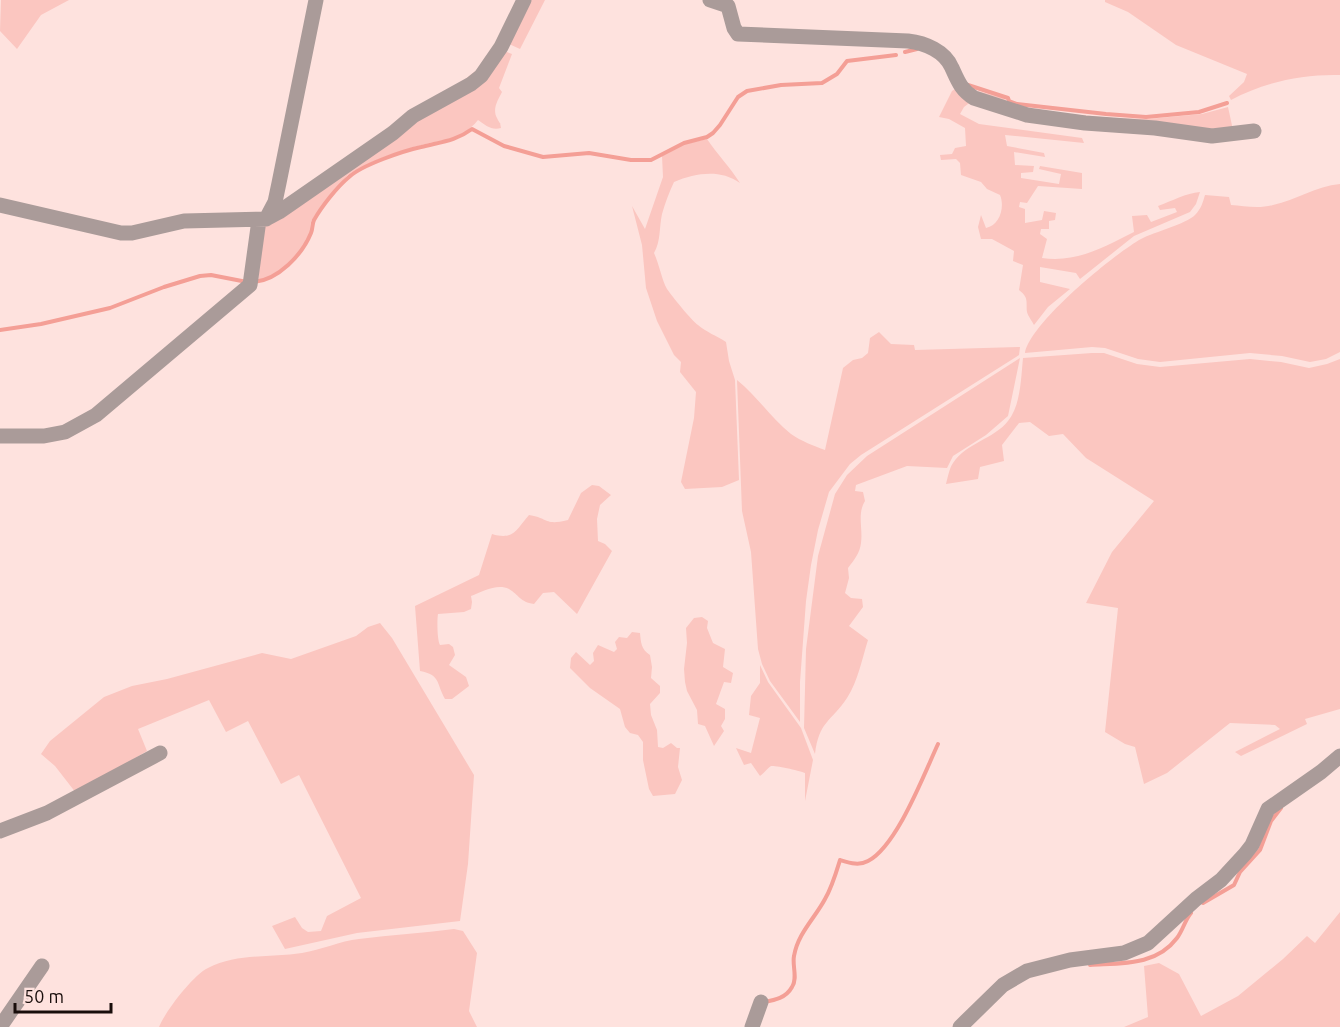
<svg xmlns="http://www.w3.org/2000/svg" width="1340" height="1027" font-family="Ubuntu,sans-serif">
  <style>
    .green { fill: #fbc6c0 }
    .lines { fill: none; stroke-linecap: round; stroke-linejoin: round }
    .stream { stroke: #f49f96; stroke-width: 4 }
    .minor { stroke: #aa9b99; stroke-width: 15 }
  </style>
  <rect width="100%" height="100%" fill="#fee2de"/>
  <path class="green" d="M 1,0 L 69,0 L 41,15 L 17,49 L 0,31 Z
    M 530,0 L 545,0 L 520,49 L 509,44 Z
    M 1105,0 L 1340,0 L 1340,75 C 1303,74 1264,82 1231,100 L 1229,96 L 1244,82 L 1247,74 L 1176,45 L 1128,12 L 1105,2 Z
    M 502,50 L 512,54 L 499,88 L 502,92 C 498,100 492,109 497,118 C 502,128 499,118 501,128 C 492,131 485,125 478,120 C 461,141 444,139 421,145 C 402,150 362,164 348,175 C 342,180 313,216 311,222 C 310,225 311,229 310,232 C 303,253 279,275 258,281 L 264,226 L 407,125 Z
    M 958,87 L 972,101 L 964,107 L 960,114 L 979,124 L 1082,138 L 1084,143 L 1005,135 L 1007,146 L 1044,153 L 1045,157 L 1014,152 L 1015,165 L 1034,166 L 1033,172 L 1021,173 L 1021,178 L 1059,184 L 1061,174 L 1039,169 L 1040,166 L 1082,173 L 1082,189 L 1038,186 L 1027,203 L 1020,202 L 1019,207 L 1025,209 L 1025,223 L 1042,220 L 1044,211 L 1056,213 L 1055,220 L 1049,221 L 1049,229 L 1041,229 L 1040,234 L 1047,239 L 1042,258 C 1077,263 1104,247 1134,232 L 1132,216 L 1147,215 L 1151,222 L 1177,212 L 1175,208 L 1160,210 L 1158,206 C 1172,201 1186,193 1200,192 L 1196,204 L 1190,212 L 1134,236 L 1080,279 L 1076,273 L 1040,267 L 1040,282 L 1070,289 L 1048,307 L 1034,325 C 1032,321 1028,316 1027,312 C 1026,301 1029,298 1019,290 L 1023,265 L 1013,261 L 1014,251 L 992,239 L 981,239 L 978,227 L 981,215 L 986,228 C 1000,225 1005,207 1000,195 L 987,189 L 981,182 L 961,175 L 960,163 L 956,159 L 941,160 L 940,155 L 952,154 L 955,148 L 966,146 L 965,128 L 949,119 L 939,117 L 952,91 Z
    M 974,90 L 1003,98 L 1012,106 L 1059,113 L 1113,118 L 1148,119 L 1202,114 L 1228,107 L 1233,130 L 1212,133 L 1020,112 Z
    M 707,139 C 717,154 730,167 740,183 C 720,169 696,173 674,182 C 669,193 665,203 662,214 C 659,228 661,241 654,253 C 659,264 662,280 667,289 C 671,295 692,321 698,325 C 706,332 717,336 726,342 L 729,361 L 735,380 L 739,480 L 722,487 L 685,489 L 681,482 L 694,418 L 696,392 L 680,372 L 681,362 L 674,355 L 657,321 L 646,288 L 642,245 L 632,206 L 645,229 L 663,177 L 662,156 L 685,144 Z
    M 1340,184 L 1340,352 L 1326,359 L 1310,362 L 1282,356 L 1250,353 L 1160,362 L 1138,359 L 1105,348 L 1092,347 L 1025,353 C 1030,323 1114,254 1141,239 C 1154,232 1186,224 1195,215 C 1201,209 1203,202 1205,195 L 1229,197 L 1231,205 C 1244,206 1259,209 1273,205 C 1296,200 1316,186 1340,184 Z
    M 879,332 L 891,344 L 914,345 L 915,350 L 1020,347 L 1019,355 L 861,455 L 850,464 L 829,492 L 818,530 L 811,565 L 806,601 L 800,682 L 800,722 L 770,681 L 762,664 L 758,649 L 751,552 L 742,511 L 737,380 C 757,396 771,418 791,434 C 801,441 814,446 825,450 L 843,368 L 853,360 L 862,358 L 868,353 L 870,338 Z
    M 1092,353 L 1104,353 L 1137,364 L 1160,367 L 1250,359 L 1281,362 L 1309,368 L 1327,364 L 1340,359 L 1340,709 L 1305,719 L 1307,724 L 1241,756 L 1235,752 L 1280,729 L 1275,725 L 1230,723 L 1167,773 L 1144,784 L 1135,747 L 1125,744 L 1105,732 L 1118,608 L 1086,603 L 1112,552 L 1154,501 L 1086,458 L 1063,434 L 1049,436 L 1030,422 L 1019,423 L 1002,445 L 1004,461 L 980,467 L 978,479 L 946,484 C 948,477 949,469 953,463 C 966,443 994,439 1008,421 C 1021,405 1021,377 1023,358 Z
    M 1020,358 L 1008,416 L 986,435 L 953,456 L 947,468 L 907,466 L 856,485 L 855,491 L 863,492 L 865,501 C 857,514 863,528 861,543 C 860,553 854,560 848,568 L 849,578 L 845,593 L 851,598 L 862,599 L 863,607 L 849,626 L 868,640 C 862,659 858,681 847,698 C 831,722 819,721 815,754 L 804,728 L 806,649 L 818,556 L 835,494 L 847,475 L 867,456 Z
    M 592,485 L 599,486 L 611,495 L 600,505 L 597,519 L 598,541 L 605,544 L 612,551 L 577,614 L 554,592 L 543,593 L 534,604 C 520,602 519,595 509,589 C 497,583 482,592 471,596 L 472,602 L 471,609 L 464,612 L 438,614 C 437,619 437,640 440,645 L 449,644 L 453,647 L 455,655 L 449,665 L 466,677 L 469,686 L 452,699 L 445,699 C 436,683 441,675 420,671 L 415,606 L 479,575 L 492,534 C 515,541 517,528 529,515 C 549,518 544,526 568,520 L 581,493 Z
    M 702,617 L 708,621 L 707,628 L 713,643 L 725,649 L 723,667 L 733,673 L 731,683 L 724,682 L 716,704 L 725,709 L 725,719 L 721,726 L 724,731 L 714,746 L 705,726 L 698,724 L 697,710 L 687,691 L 685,682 L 684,669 L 687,643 L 686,628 L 694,618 Z
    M 380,623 L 392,638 L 474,775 L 468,864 L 460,921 L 357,933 L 285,949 L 272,926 L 295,917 L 302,928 L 308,932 L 321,931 L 327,916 L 361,898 L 299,775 L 281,784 L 248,721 L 226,732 L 209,700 L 138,729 L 147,751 L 76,793 L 55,766 L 41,754 L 50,741 L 104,697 L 132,686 L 167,679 L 262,653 L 291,659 L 356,636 L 368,627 Z
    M 632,632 L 640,633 C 641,643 641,649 650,655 L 652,667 L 651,678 L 660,686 L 660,693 L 650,704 L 651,715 L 657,730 L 658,747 L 663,748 L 671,743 L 677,748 L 680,748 L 678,767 L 682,780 L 675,794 L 653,796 L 649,789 L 643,760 L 643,742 L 638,735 L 630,733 L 625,727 L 620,709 L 590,688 L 570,668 L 571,658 L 576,652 L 590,665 L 594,661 L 593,653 L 598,645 L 614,652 L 617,649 L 615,642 L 619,637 L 627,638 Z
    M 760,665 L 768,682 L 801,728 L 813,760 L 805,801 L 805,773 C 802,771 774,765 771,766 C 768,768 763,774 760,776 L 751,763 L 744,765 L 736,748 L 751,753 L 760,718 L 749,715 L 751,696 L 760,683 Z
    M 1340,912 L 1340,1027 L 1124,1027 L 1148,1017 L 1144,966 L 1159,963 L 1179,974 L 1201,1016 L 1238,996 L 1283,959 L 1307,936 L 1315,943 Z
    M 454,929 L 463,931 L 477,953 L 469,1011 L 477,1027 L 159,1027 C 165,1012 193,975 208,968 C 237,953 270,958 302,953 C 321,950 340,941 359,939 C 391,935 423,933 454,929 Z"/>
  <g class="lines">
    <path class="stream" d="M 905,52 L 917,49
      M 968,85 L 1008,98 L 1009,101 L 1017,104 L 1106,114 L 1146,117 L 1199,112 L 1227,103
      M 254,282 C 278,280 302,255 311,233 C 313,228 312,224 314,220 C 322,206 337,187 349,177 C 362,165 403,151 421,147 C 440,142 456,141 472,129 L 504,146 L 543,157 L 589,153 L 631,160 L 651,160 L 684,143 L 707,137 L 713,133 L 720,125 L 738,97 L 747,91 L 781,85 L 822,83 L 837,74 L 847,61 L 896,55
      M 0,330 L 41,324 L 110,308 L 164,287 L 200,276 L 211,275 L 247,282
      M 1203,903 L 1234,885 L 1240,872 L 1260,850 L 1271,821 L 1281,808
      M 1090,965 C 1122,963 1156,966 1177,938 C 1183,930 1185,920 1191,913
      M 764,1002 C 775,1000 786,998 792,987 C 798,978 792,966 794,956 C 798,933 815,918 825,899 C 832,887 836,873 840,860 C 850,863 859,866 868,861 C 897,846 924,774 938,744"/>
    <path class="minor" d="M 710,0 L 728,6 L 734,28 L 738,34 L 908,41 C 925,43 945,51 952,68 C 958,81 961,90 974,98 L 1027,115 L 1085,123 L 1155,128 L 1212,136 L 1254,131
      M 0,205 L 121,233 L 132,233 L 184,221 L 266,219 L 275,202 L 279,183 L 316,0
      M 266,219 L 279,212 L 393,133 L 413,116 L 471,84 L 481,76 L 501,47 L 524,0
      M 0,436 L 44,436 L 65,432 L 96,415 L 250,285 L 259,220
      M 0,831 L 47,813 L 160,753
      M 0,1027 L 42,966
      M 752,1027 L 761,1002
      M 960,1027 L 1003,985 L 1027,971 L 1070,960 L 1124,953 L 1148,943 L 1196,899 L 1221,880 L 1245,854 L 1252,845 L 1268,809 L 1321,772 L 1340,756"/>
  </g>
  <path d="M15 1003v9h96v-9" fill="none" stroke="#180d0b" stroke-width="3"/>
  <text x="24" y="1003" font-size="18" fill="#180d0b" stroke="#fee2de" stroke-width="4.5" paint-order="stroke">50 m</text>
</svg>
